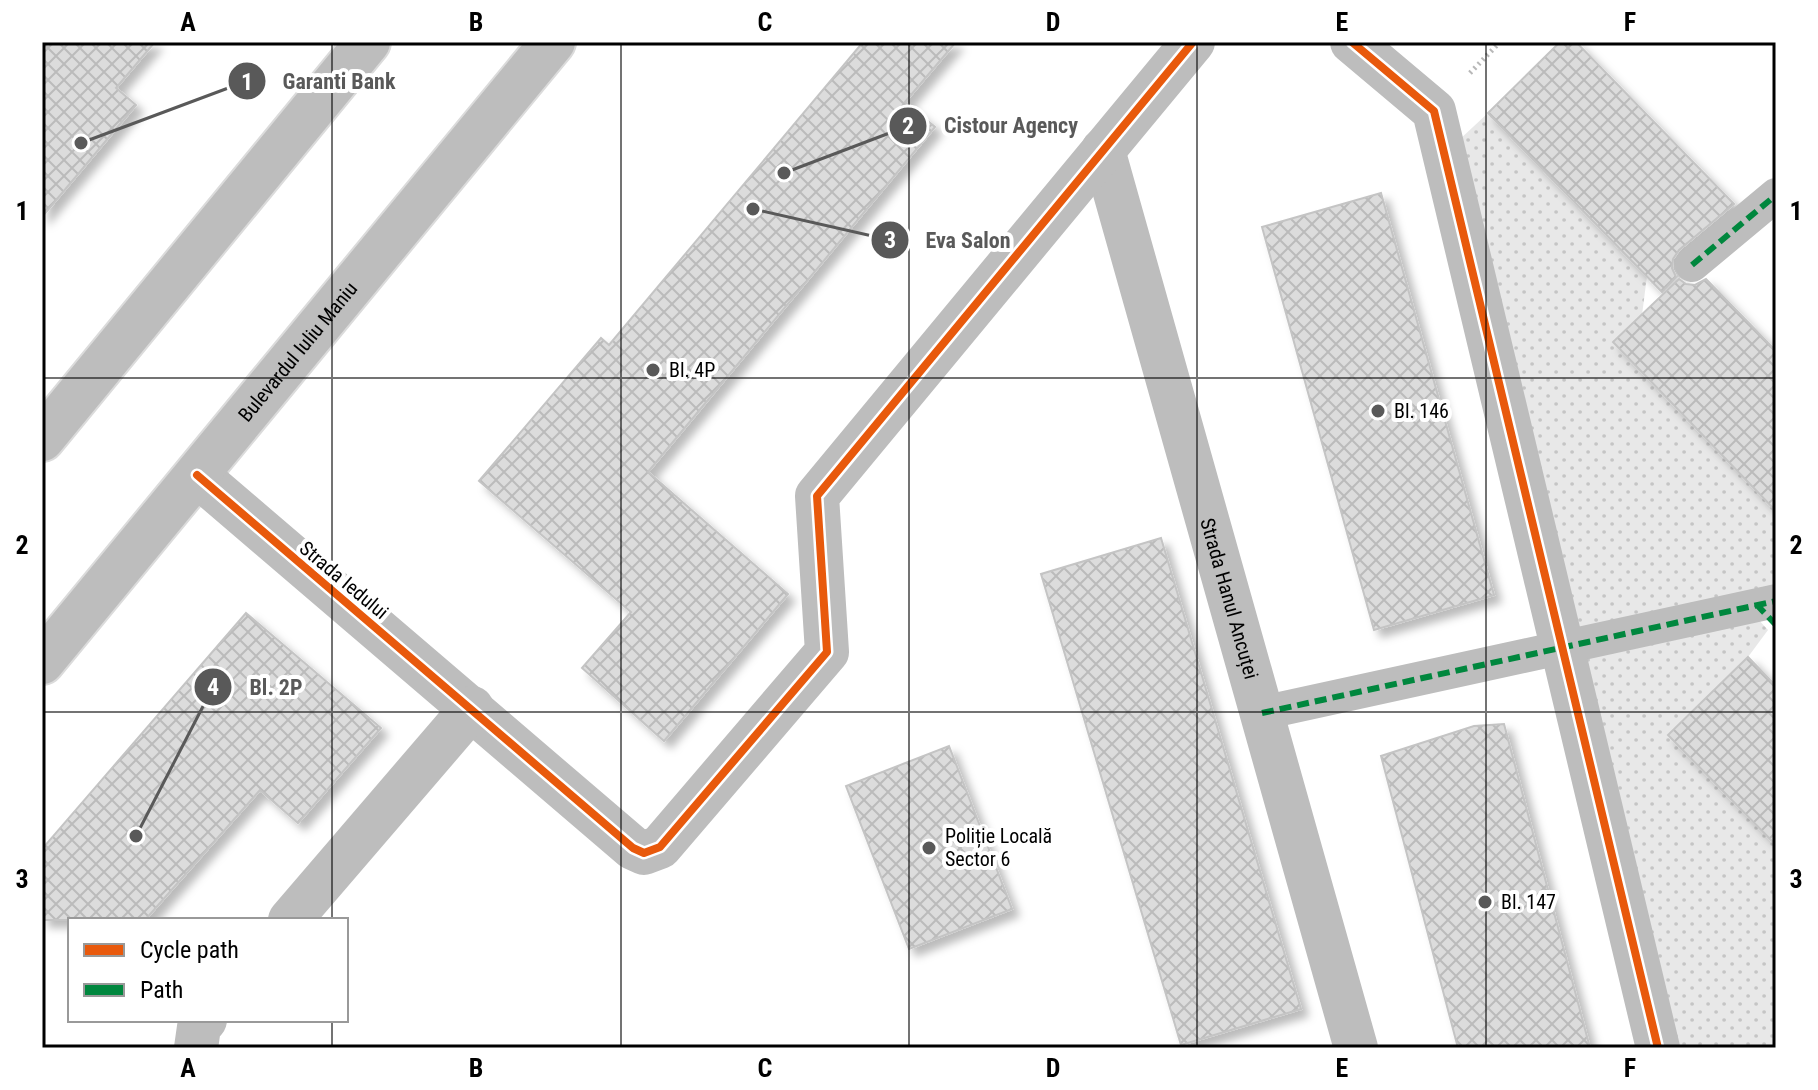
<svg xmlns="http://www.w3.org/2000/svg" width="1818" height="1090" font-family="'Roboto Condensed',sans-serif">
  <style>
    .grass { fill: url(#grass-dots) }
    .building { fill: url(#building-cross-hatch); stroke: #c4c4c4; stroke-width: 2; filter: url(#shadow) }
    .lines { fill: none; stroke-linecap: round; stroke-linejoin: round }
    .primary-casing { stroke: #dbdbdb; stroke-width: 48 }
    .path { stroke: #b8b8b8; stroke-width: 5; stroke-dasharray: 2 4; stroke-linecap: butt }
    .pedestrian { stroke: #bdbdbd; stroke-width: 34 }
    .minor { stroke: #bdbdbd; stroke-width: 44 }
    .primary { stroke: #bdbdbd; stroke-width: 44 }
    .quiet { stroke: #00873e; stroke-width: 6; stroke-dasharray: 12 6; stroke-linecap: butt }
    .cycleway-casing { stroke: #fff; stroke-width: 13 }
    .cycleway { stroke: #e8590c; stroke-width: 8 }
    .grid { fill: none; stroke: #000; stroke-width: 2; stroke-opacity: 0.55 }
    .poi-dot { fill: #595959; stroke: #fff; stroke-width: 3 }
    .labels { text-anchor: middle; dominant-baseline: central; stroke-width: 8; stroke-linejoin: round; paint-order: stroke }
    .street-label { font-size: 20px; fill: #000; stroke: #fff }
    .poi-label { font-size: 20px; fill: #000; stroke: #fff; text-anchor: start }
    .leader { fill: none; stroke: #595959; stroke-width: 3 }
    .callout-dot { fill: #595959; stroke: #fff; stroke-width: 3 }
    .mark-label { font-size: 24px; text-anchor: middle; font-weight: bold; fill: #fff }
    .callout-label { font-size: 22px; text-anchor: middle; font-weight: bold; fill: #595959; stroke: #fff; stroke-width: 8; stroke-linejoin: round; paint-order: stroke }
    .neatline { fill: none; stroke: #000; stroke-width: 3 }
    .grid-label { font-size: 26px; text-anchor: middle; font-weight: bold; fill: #000 }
  </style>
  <defs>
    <pattern id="grass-dots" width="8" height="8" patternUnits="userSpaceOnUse" patternTransform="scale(2)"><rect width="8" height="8" fill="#e8e8e8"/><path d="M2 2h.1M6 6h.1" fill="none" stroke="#c5c5c5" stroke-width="1.8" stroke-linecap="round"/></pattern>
    <pattern id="building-cross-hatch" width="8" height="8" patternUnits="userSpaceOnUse" patternTransform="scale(2)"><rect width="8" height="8" fill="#dcdcdc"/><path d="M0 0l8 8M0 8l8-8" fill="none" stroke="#bbb"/></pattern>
    <filter id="shadow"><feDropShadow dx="7" dy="7" stdDeviation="4" flood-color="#0004"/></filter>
  </defs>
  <rect width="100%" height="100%" fill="#fff"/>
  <path class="grass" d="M 1488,113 L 1647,276 L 1642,315 L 1613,342 L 1776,511 L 1776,596 L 1563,647 L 1444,154 Z
    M 1747,607 L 1768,630 L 1748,657 L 1669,735 L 1776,845 L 1776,1048 L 1658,1048 L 1564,655 Z"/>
  <path class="building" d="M 42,42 L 155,42 L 116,88 L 136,105 L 42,217 Z
    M 863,42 L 956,42 L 905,102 L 935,127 L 648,472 L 788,594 L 664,741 L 582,668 L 631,612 L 479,481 L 601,338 L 609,345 Z
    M 1560,42 L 1576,42 L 1734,204 L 1679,250 L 1673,259 L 1672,268 L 1676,277 L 1662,292 L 1488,113 Z
    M 1381,193 L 1494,595 L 1374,630 L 1262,227 Z
    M 1679,279 L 1686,284 L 1695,285 L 1706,279 L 1776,351 L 1776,511 L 1613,342 Z
    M 1161,538 L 1301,1009 L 1181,1045 L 1041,574 Z
    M 246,613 L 381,728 L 298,823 L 260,790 L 145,920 L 42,920 L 42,849 Z
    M 1748,657 L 1776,686 L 1776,845 L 1668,735 Z
    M 1504,724 L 1590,1048 L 1458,1048 L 1381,756 L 1474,726 Z
    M 949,746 L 1012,909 L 909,949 L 846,786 Z"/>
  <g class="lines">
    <g class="primary-casing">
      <g id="primary">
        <path d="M 42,439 L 368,42"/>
        <path id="s2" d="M 42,662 L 553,42"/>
      </g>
    </g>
    <path class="path" d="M 1470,73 L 1500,42"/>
    <path class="pedestrian" d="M 1692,265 L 1776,195
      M 1262,713 L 1776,601"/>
    <g class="minor">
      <path d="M 1352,42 L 1434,111 L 1658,1048"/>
      <path id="s1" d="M 1103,150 L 1356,1048"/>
      <path d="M 197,475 L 633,848 L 644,853 L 660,847 L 827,652 L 817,496 L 1193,42"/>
      <path d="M 290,920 L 472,708"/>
      <path d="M 196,1048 L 199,1027 L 205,1020"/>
    </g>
    <use href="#primary" class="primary"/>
    <path class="quiet" d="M 1692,265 L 1776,195
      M 1756,604 L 1776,625
      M 1262,713 L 1776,601"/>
    <g class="cycleway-casing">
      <path id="cycleway" d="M 1352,42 L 1434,111 L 1658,1048
        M 197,475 L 633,848 L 644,853 L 660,847 L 827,652 L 817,496 L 1193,42"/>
    </g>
    <use href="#cycleway" class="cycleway"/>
  </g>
  <path class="grid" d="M 332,42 L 332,920M 621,42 L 621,1048M 909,42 L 909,1048M 1197,42 L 1197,1048M 1486,42 L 1486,1048M 42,378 L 1776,378M 42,712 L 1776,712M 332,1020 L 332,1048"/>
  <g class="poi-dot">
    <circle cx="653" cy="370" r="8"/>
    <circle cx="1378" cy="411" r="8"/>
    <circle cx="929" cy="848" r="8"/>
    <circle cx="1485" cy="902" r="8"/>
  </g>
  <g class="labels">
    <g class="street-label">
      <text stroke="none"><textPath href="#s2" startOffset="402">Bulevardul Iuliu Maniu</textPath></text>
      <text transform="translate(344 580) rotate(40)">Strada Iedului</text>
      <text stroke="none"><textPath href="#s1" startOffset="466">Strada Hanul Ancuței</textPath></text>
    </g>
    <g class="poi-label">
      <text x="669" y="370">Bl. 4P</text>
      <text x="1394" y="411">Bl. 146</text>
      <text x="945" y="836">Poliție Locală<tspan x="945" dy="23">Sector 6</tspan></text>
      <text x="1501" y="902">Bl. 147</text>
    </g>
  </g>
  <path class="leader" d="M81 143L247 81M784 173L908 126M753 209L890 240M136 836L213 687"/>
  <g class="callout-dot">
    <circle cx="81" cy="143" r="8"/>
    <circle cx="784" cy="173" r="8"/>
    <circle cx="753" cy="209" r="8"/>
    <circle cx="136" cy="836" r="8"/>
    <circle cx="247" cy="81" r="20"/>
    <circle cx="908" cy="126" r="20"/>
    <circle cx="890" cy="240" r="20"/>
    <circle cx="213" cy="687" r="20"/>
  </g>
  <g class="mark-label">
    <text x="247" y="90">1</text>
    <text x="908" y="134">2</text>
    <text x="890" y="248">3</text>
    <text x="213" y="695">4</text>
  </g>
  <g class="callout-label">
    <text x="339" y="89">Garanti Bank</text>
    <text x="1011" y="133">Cistour Agency</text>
    <text x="968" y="248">Eva Salon</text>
    <text x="276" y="695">Bl. 2P</text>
  </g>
  <rect width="1818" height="1090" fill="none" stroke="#ffffff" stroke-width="88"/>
  <rect x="68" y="918" width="280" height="104" fill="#ffffff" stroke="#999999" stroke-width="2"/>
  <rect x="84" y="944" width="40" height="12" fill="#e8590c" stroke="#999999" stroke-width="2"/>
  <text x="140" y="958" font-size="24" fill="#000000">Cycle path</text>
  <rect x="84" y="984" width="40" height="12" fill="#00873e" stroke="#999999" stroke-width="2"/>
  <text x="140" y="998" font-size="24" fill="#000000">Path</text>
  <rect x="44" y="44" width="1730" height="1002" class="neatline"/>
  <g class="grid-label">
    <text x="188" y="31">A</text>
    <text x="476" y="31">B</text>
    <text x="765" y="31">C</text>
    <text x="1053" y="31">D</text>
    <text x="1342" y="31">E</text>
    <text x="1630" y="31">F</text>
    <text x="22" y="220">1</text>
    <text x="1796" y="220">1</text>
    <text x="22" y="554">2</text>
    <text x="1796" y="554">2</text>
    <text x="22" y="888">3</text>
    <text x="1796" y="888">3</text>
    <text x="188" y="1077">A</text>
    <text x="476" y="1077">B</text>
    <text x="765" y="1077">C</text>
    <text x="1053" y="1077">D</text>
    <text x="1342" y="1077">E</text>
    <text x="1630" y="1077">F</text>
  </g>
</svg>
